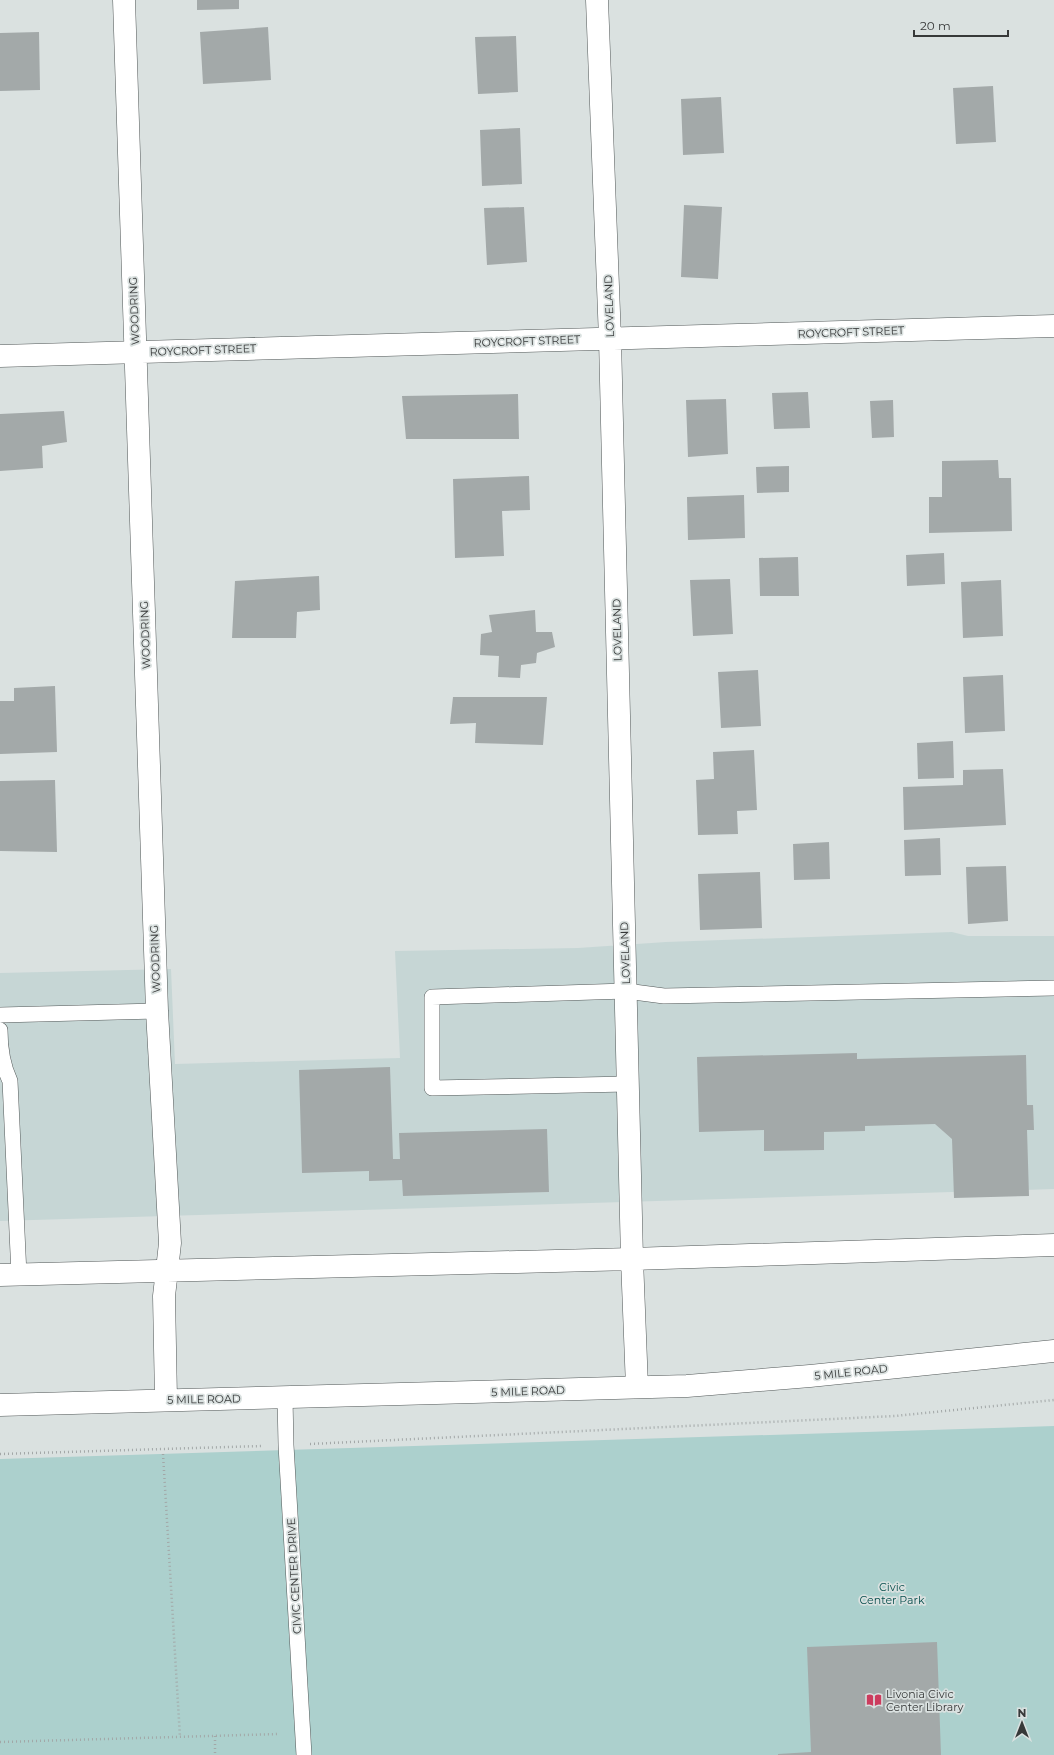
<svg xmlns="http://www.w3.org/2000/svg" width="1054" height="1755" font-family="Montserrat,sans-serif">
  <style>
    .built { fill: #c6d6d5 }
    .green { fill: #acd0cd }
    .building { fill: #a3a9a9 }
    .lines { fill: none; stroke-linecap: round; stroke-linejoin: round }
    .service-casing { stroke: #525858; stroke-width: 16 }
    .minor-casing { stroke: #525858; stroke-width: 23 }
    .secondary-casing { stroke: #525858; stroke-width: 23 }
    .path { stroke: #a2a7a7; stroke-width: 2.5; stroke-dasharray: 1 3; stroke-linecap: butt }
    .service { stroke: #fff; stroke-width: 15 }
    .minor { stroke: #fff; stroke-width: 22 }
    .secondary { stroke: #fff; stroke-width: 22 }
    .labels { text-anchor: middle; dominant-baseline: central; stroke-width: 3.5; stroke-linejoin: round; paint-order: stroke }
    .street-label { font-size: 11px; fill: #373939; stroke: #dae1e0 }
    .park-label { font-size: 11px; fill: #054d4b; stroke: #dae1e0 }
    .poi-label { font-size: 11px; fill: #373939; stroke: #dae1e0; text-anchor: start }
  </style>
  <rect width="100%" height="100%" fill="#dae1e0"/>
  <path class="built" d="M 952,932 L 968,936 L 1054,936 L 1054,1189 L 0,1221 L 0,973 L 171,969 L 175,1064 L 400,1058 L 395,951 L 578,948 L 666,942 Z"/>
  <path class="green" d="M 1054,1426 L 1054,1755 L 0,1755 L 0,1459 Z"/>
  <path class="building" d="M 197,0 L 239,0 L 239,9 L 197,10 Z
    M 268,27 L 271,80 L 203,84 L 200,32 Z
    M 39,32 L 40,90 L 0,91 L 0,33 Z
    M 516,36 L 518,92 L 478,94 L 475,37 Z
    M 993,86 L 996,142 L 956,144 L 953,88 Z
    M 721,97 L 724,153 L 683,155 L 681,99 Z
    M 520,128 L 522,184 L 482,186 L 480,130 Z
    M 684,205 L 722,207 L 718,279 L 681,277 Z
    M 524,207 L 527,262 L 487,265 L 484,208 Z
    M 808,392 L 810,428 L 774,429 L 772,393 Z
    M 518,394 L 519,439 L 406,439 L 402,396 Z
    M 726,399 L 728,454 L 688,457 L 686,400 Z
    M 893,400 L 894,437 L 872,438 L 870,401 Z
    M 64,411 L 67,442 L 42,446 L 43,468 L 0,471 L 0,414 Z
    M 998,460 L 999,478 L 1011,478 L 1012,531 L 929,533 L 929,497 L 942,497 L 942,461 Z
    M 789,466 L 789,492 L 757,493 L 756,467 Z
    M 529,476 L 530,510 L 502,511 L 504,556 L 455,558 L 453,479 Z
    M 744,495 L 745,538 L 688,540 L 687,497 Z
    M 944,553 L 945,584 L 907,586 L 906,555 Z
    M 798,557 L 799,596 L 760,596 L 759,558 Z
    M 319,576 L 320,610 L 297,612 L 296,638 L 232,638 L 235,581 Z
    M 730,579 L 733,634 L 693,636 L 690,580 Z
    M 1001,580 L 1003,636 L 963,638 L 961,582 Z
    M 535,610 L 536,632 L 552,632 L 555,647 L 537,653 L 536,663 L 521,665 L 520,678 L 498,677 L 499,656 L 480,655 L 481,634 L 492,632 L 489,615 Z
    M 758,670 L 761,726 L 721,728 L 718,672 Z
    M 1003,675 L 1005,731 L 965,733 L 963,677 Z
    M 55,686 L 57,752 L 0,754 L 0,701 L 14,701 L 14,688 Z
    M 453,697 L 547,697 L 543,745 L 475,743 L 476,723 L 450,724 Z
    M 953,741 L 954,778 L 918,779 L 917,743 Z
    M 754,750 L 757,810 L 737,811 L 738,834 L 698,835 L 696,780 L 714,779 L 713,752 Z
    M 1003,769 L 1006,825 L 904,830 L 903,787 L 963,785 L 963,770 Z
    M 55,780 L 57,852 L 0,851 L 0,781 Z
    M 940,838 L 941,875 L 905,876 L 904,840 Z
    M 829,842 L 830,879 L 794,880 L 793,844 Z
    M 1006,866 L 1008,921 L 968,924 L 966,867 Z
    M 760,872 L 762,928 L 700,930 L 698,874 Z
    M 857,1053 L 857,1059 L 1026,1055 L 1027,1105 L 1033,1105 L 1034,1130 L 1027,1130 L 1029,1196 L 954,1198 L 952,1139 L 935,1124 L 865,1126 L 865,1131 L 824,1132 L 824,1150 L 764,1151 L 764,1130 L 699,1132 L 697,1057 Z
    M 390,1067 L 393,1159 L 400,1159 L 399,1133 L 547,1129 L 549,1192 L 403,1196 L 402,1180 L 369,1181 L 369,1171 L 302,1173 L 299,1070 Z
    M 937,1642 L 941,1755 L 778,1755 L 778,1754 L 811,1752 L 807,1647 Z"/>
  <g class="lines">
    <g class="service-casing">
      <path id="service" d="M 0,1015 L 157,1011
        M 0,1030 C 0,1049 2,1064 10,1081 L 19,1275
        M 628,1084 L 432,1088 L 432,997 L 626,991 L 664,996 L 1054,988
        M 285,1398 L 286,1445 L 304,1755"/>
    </g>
    <g class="minor-casing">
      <path id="minor" d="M 124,0 L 157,1011 L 170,1243 L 167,1270
        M 597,0 L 610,339 L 632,1259
        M 0,356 L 1054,326"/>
    </g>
    <g class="secondary-casing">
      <path id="secondary" d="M 632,1259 L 637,1387
        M 0,1275 L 632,1259 L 1054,1245
        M 166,1399 L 164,1296 L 167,1270
        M 0,1405 L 687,1386 L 810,1376 L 1054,1351"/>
    </g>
    <path class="path" d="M 310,1444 L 895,1416 L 1054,1400
      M 0,1454 L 261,1446
      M 163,1454 L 180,1737
      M 215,1736 L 215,1755
      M 0,1742 L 279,1734"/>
    <use href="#service" class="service"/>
    <use href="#minor" class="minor"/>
    <use href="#secondary" class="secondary"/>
  </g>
  <defs>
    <g id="library-bare" transform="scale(1.2)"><path d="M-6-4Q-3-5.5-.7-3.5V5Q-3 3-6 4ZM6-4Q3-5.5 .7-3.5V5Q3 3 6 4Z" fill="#cc3c5e" stroke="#dae1e0" stroke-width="2.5" paint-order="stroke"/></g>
  </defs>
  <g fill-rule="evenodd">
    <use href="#library-bare" x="874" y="1700"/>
  </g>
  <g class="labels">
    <g class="street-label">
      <text transform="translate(609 306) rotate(-92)">LOVELAND</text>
      <text transform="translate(134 311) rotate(-92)">WOODRING</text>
      <text transform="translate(851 332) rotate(-2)">ROYCROFT STREET</text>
      <text transform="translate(527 341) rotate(-2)">ROYCROFT STREET</text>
      <text transform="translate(203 350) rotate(-2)">ROYCROFT STREET</text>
      <text transform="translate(617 630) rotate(-91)">LOVELAND</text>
      <text transform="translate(145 635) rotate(-92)">WOODRING</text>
      <text transform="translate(625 953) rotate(-92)">LOVELAND</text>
      <text transform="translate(155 959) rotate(-92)">WOODRING</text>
      <text transform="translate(851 1372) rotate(-6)">5 MILE ROAD</text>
      <text transform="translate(528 1391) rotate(-2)">5 MILE ROAD</text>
      <text transform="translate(204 1399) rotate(-1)">5 MILE ROAD</text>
      <text transform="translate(294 1576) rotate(-93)">CIVIC CENTER DRIVE</text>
    </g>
    <g class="park-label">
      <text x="892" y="1587">Civic<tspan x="892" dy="13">Center Park</tspan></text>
    </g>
    <g class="poi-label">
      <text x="886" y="1694">Livonia Civic<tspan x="886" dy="13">Center Library</tspan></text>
    </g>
  </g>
  <g transform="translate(1022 1723)" stroke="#dae1e0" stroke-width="3" paint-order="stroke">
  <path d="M0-3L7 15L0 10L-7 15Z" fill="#373939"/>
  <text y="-6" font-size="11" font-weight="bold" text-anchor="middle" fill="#373939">N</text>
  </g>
  <path d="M914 30v6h94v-6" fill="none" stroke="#373939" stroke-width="2"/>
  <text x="920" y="30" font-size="12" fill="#373939" stroke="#dae1e0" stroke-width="3" paint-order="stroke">20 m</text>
</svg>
